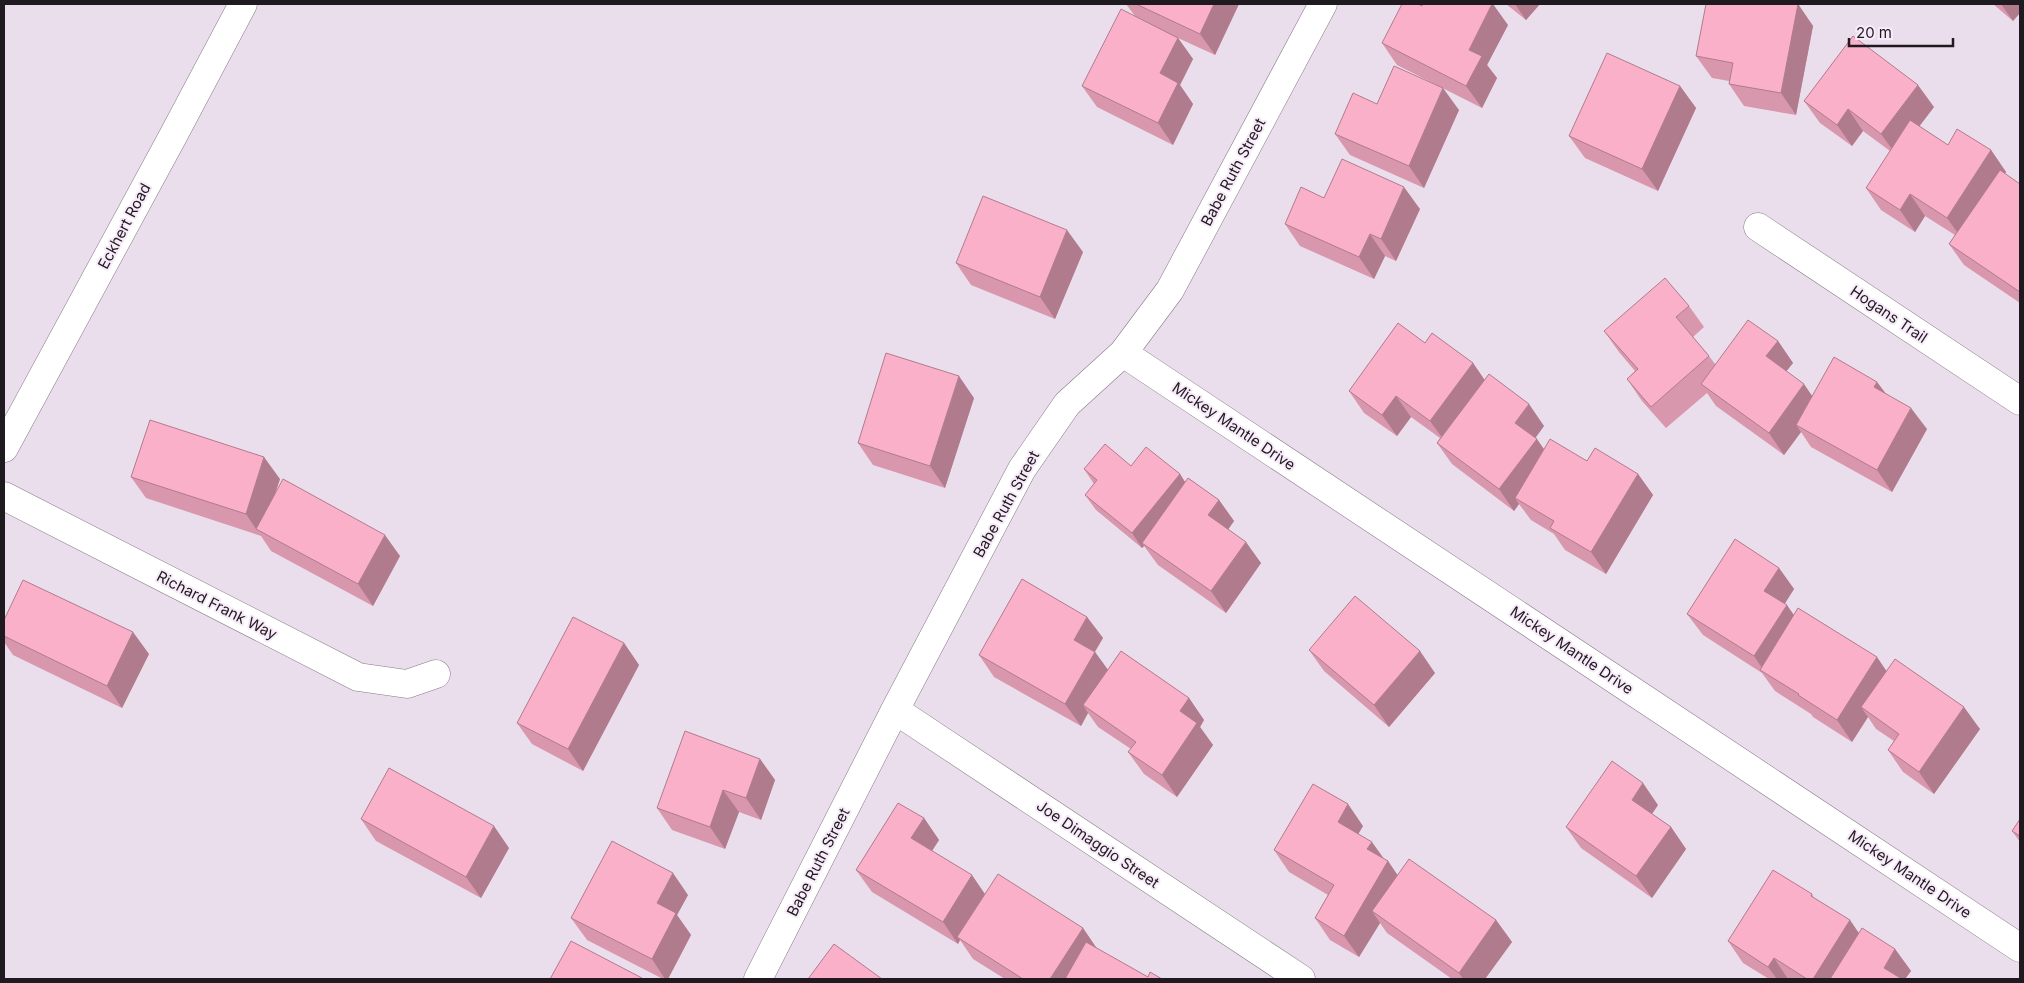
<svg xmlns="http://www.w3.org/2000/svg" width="2024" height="983" font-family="Inter,sans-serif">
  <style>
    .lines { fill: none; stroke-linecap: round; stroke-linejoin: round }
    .street-casing { stroke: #867a87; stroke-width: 29 }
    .secondary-casing { stroke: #867a87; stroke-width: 29 }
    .street { stroke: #fff; stroke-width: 28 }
    .secondary { stroke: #fff; stroke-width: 28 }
    .wall { fill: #d897ad }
    .shaded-wall { fill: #b07b8d }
    .building { fill: #fbb0c9; stroke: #b07b8d }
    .labels { text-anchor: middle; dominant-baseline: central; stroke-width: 4; stroke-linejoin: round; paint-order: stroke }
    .street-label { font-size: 15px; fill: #1f1a1f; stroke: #f8ebf9 }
  </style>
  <rect width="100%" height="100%" fill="#ebdeec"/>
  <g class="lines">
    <g class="street-casing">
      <path id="street" d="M 1758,227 L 2020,401
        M 1123,353 L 2020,948
        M 4,496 L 358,677 L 407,684 L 436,674
        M 895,710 L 1301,979
        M 758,979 L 895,710 L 1022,469 L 1067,404 L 1123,353 L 1170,290 L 1323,4"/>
    </g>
    <g class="secondary-casing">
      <path id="secondary" d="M 4,448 L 173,136 L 243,4"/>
    </g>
    <use href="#street" class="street"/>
    <use href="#secondary" class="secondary"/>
  </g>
  <path class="wall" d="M 1126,4 L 1239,4 L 1215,55 L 1178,38 L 1193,59 L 1180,85 L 1193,104 L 1173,145 L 1097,107 L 1082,86 L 1135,16 Z
    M 1506,4 L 1540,4 L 1526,20 Z
    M 1798,4 L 1813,26 L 1796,115 L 1744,106 L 1729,84 L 1729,81 L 1712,78 L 1696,56 Z
    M 1993,4 L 2020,4 L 2020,13 L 2013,21 Z
    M 1422,6 L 1508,25 L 1487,65 L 1497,78 L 1482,108 L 1397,65 L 1382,43 Z
    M 1680,86 L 1696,108 L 1658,191 L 1585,158 L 1569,136 Z
    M 1804,101 L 1934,107 L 1919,126 L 1948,145 L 1991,150 L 2006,172 L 2005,174 L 2020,184 L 2020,303 L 1964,265 L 1949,244 L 1955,235 L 1925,216 L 1915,232 L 1881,210 L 1866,188 L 1890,151 L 1863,131 L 1852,146 L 1820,123 Z
    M 1377,104 L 1459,110 L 1424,188 L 1350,155 L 1335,134 Z
    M 1324,198 L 1420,209 L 1396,261 L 1385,256 L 1374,279 L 1300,246 L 1285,224 Z
    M 1083,252 L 1055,319 L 971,285 L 956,263 Z
    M 1689,306 L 1704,327 L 1693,337 L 1709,356 L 1715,364 L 1778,341 L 1793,363 L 1786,371 L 1812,396 L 1877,382 L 1885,393 L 1927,429 L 1892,492 L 1811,447 L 1801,432 L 1784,455 L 1716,406 L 1707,393 L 1666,428 L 1642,401 L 1627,379 L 1635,371 L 1619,352 L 1604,331 Z
    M 1425,343 L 1473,363 L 1484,379 L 1544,426 L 1535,438 L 1544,449 L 1638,474 L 1653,495 L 1606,574 L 1565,550 L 1554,534 L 1531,520 L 1519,504 L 1514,511 L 1452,464 L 1437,443 L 1440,438 L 1411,417 L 1397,436 L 1364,413 L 1349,391 Z
    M 974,398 L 945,488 L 873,465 L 858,443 Z
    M 1131,466 L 1180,474 L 1185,482 L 1219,500 L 1234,521 L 1228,529 L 1261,563 L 1226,613 L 1158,565 L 1144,546 L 1142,548 L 1096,510 L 1085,495 L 1094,484 L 1084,469 Z
    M 131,477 L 280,479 L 274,497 L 400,556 L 373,606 L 271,551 L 261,536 L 146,498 Z
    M 1779,568 L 1794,589 L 1784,604 L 1794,615 L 1886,671 L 1980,729 L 1934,794 L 1903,772 L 1888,750 L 1894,741 L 1876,729 L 1868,717 L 1852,742 L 1813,717 L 1811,714 L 1775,691 L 1762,673 L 1703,635 L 1687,614 Z
    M 1087,617 L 1103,638 L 1095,652 L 1108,670 L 1189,698 L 1204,720 L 1200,727 L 1213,745 L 1177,797 L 1144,774 L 1128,752 L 1131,749 L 1098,727 L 1088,713 L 1081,726 L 994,677 L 979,655 Z
    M 4,620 L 149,654 L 122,708 L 13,655 L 4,642 Z
    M 624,643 L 639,665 L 583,771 L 532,744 L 517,723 Z
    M 1309,650 L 1435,673 L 1389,727 L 1324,671 Z
    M 760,759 L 775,780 L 761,820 L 739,812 L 725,849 L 672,830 L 657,808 Z
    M 1658,805 L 1652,814 L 1671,827 L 1686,849 L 1652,898 L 1581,848 L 1566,827 Z
    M 924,818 L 939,840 L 932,851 L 985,894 L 1083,928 L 1096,948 L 1148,977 L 1162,979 L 1005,979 L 973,959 L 960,940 L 958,944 L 872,892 L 856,870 Z
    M 361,819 L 509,848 L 481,898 L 376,841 Z
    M 2020,819 L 2020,842 L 2012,831 Z
    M 1363,826 L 1358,834 L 1384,859 L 1388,861 L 1397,875 L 1496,920 L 1512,942 L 1485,979 L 1452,979 L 1387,933 L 1380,923 L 1359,957 L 1330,940 L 1315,918 L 1328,895 L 1289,872 L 1274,850 Z
    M 1812,894 L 1814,898 L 1859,933 L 1895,949 L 1911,971 L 1905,979 L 1769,979 L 1743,963 L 1728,941 Z
    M 688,895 L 677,915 L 691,935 L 668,979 L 663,979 L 587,940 L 571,918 Z"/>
  <path class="shaded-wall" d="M 1214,4 L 1239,4 L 1215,55 L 1200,34 Z
    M 1492,4 L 1493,4 L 1508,25 L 1487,65 L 1497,78 L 1482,108 L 1466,86 L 1469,50 Z
    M 1515,4 L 1540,4 L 1526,20 Z
    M 1798,4 L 1813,26 L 1796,115 L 1781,93 Z
    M 2001,4 L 2020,4 L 2020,13 L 2013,21 Z
    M 1178,38 L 1193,59 L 1180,85 L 1193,104 L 1173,145 L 1158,123 L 1160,73 Z
    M 1918,85 L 1934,107 L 1897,156 L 1881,134 Z
    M 1680,86 L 1696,108 L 1658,191 L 1642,169 Z
    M 1443,88 L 1459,110 L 1424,188 L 1409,166 Z
    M 1848,109 L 1863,131 L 1852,146 L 1837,125 Z
    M 1991,150 L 2006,172 L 1962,239 L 1947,218 Z
    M 1404,187 L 1420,209 L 1396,261 L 1381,239 Z
    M 1910,194 L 1925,216 L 1915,232 L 1900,210 Z
    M 1067,230 L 1083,252 L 1055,319 L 1040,297 Z
    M 1370,234 L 1385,256 L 1374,279 L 1359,257 Z
    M 1778,341 L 1793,363 L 1781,378 L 1766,356 Z
    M 1473,363 L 1488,385 L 1446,443 L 1430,421 Z
    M 959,376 L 974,398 L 945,488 L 930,466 Z
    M 1877,382 L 1893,403 L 1874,387 Z
    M 1804,384 L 1819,406 L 1796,425 L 1801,432 L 1784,455 L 1769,433 Z
    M 1396,396 L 1411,417 L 1397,436 L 1382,415 Z
    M 1529,404 L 1544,426 L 1531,444 L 1515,423 Z
    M 1911,408 L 1927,429 L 1892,492 L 1877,470 Z
    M 1537,439 L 1552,461 L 1515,498 L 1519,504 L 1514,511 L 1499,489 Z
    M 264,457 L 280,479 L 262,532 L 256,529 L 246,514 Z
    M 1180,474 L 1190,490 L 1142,543 L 1144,546 L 1142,548 L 1132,533 Z
    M 1638,474 L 1653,495 L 1606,574 L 1591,552 Z
    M 1219,500 L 1234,521 L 1223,537 L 1208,515 Z
    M 385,535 L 400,556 L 373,606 L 358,584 Z
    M 1246,542 L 1261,563 L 1226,613 L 1211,591 Z
    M 1779,568 L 1794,589 L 1779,613 L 1764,591 Z
    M 1787,605 L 1802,627 L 1766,674 L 1754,656 Z
    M 1087,617 L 1103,638 L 1089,661 L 1074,640 Z
    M 133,632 L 149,654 L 122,708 L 107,686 Z
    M 624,643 L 639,665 L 583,771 L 568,749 Z
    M 1420,651 L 1435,673 L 1389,727 L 1374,705 Z
    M 1095,652 L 1111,674 L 1083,705 L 1088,713 L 1081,726 L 1065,704 Z
    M 1877,657 L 1892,679 L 1861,707 L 1868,717 L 1852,742 L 1837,720 Z
    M 1189,698 L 1204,720 L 1200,727 L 1213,745 L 1177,797 L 1162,775 L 1180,711 Z
    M 1964,707 L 1980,729 L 1934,794 L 1919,772 Z
    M 760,759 L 775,780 L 761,820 L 746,798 Z
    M 1643,783 L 1658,805 L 1647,821 L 1632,800 Z
    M 723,790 L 739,812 L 725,849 L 710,827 Z
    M 1348,804 L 1363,826 L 1353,843 L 1338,822 Z
    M 924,818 L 939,840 L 926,860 L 911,838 Z
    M 494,826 L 509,848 L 481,898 L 466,877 Z
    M 1671,827 L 1686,849 L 1652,898 L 1636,876 Z
    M 1372,842 L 1387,863 L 1388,861 L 1403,883 L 1372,911 L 1380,923 L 1359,957 L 1344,936 L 1367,849 Z
    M 673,873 L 688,895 L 677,915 L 691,935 L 668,979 L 665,979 L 652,959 L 657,903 Z
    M 972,875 L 987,897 L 957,937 L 960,940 L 958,944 L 943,922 Z
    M 1496,920 L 1512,942 L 1485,979 L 1463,979 L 1459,973 Z
    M 1850,920 L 1865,942 L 1842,979 L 1813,979 Z
    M 1083,928 L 1098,950 L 1079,979 L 1050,979 Z
    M 1895,949 L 1911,971 L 1905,979 L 1892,979 L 1884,968 Z
    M 1774,958 L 1788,979 L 1777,979 L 1768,967 Z"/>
  <path class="building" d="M 1136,4 L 1214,4 L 1200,34 Z
    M 1402,4 L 1418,4 L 1422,6 L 1423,4 L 1492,4 L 1469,50 L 1482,56 L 1466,86 L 1382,43 Z
    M 1706,4 L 1798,4 L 1781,93 L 1729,84 L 1733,63 L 1696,56 Z
    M 1121,9 L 1178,38 L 1160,73 L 1178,83 L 1158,123 L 1082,86 Z
    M 1853,36 L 1918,85 L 1881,134 L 1848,109 L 1837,125 L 1804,101 Z
    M 1607,53 L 1680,86 L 1642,169 L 1569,136 Z
    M 1394,66 L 1443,88 L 1409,166 L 1335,134 L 1353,93 L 1377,104 Z
    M 1910,120 L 1948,145 L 1957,129 L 1991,150 L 1947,218 L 1910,194 L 1900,210 L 1866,188 Z
    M 1342,159 L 1404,187 L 1381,239 L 1370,234 L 1359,257 L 1285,224 L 1301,187 L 1324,198 Z
    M 2000,170 L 2020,184 L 2020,292 L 1949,244 Z
    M 983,196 L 1067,230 L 1040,297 L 956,263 Z
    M 1665,278 L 1689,306 L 1676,317 L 1709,356 L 1651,407 L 1627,379 L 1638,369 L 1604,331 Z
    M 1748,320 L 1778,341 L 1766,356 L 1804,384 L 1769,433 L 1701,384 Z
    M 1398,323 L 1425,343 L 1432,333 L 1473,363 L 1430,421 L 1396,396 L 1382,415 L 1349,391 Z
    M 886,353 L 959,376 L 930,466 L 858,443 Z
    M 1834,357 L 1877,382 L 1874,387 L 1911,408 L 1877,470 L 1796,425 Z
    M 1489,374 L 1529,404 L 1515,423 L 1537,439 L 1499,489 L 1437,443 Z
    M 150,420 L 264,457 L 246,514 L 131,477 Z
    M 1550,439 L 1587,461 L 1595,448 L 1638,474 L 1591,552 L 1550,528 L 1554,521 L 1515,498 Z
    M 1105,444 L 1131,466 L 1146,447 L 1180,474 L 1132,533 L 1085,495 L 1097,480 L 1084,469 Z
    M 1188,478 L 1219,500 L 1208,515 L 1246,542 L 1211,591 L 1142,543 Z
    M 283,479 L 385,535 L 358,584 L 256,529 Z
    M 1735,539 L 1779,568 L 1764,591 L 1787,605 L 1754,656 L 1687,614 Z
    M 1022,579 L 1087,617 L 1074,640 L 1095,652 L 1065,704 L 979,655 Z
    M 23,580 L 133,632 L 107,686 L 4,636 L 4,620 Z
    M 1355,596 L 1420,651 L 1374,705 L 1309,650 Z
    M 1798,608 L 1877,657 L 1837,720 L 1798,695 L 1799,694 L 1760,670 Z
    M 573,617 L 624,643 L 568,749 L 517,723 Z
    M 1121,651 L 1189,698 L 1180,711 L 1197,723 L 1162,775 L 1128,752 L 1136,742 L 1083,705 Z
    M 1895,659 L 1964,707 L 1919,772 L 1888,750 L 1899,734 L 1861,707 Z
    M 685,731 L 760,759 L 746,798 L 723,790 L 710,827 L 657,808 Z
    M 1612,761 L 1643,783 L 1632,800 L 1671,827 L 1636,876 L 1566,827 Z
    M 389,768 L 494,826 L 466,877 L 361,819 Z
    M 1313,784 L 1348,804 L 1338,822 L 1372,842 L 1367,849 L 1388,861 L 1344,936 L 1315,918 L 1334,885 L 1274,850 Z
    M 898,803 L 924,818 L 911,838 L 972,875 L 943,922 L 856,870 Z
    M 2020,819 L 2020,836 L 2012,831 Z
    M 612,841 L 673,873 L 657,903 L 676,913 L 652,959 L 571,918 Z
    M 1409,859 L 1496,920 L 1459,973 L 1372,911 Z
    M 1773,870 L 1812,894 L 1811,896 L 1850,920 L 1813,979 L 1807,979 L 1774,958 L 1768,967 L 1728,941 Z
    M 998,874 L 1083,928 L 1050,979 L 1023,979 L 957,937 Z
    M 1862,928 L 1895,949 L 1884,968 L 1902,979 L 1830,979 Z
    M 571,941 L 642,978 L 642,979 L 550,979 Z
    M 1086,942 L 1148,977 L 1150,972 L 1162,979 L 1065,979 Z
    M 834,944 L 882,979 L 808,979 Z"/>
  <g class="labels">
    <g class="street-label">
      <text transform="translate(1233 172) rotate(-62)">Babe Ruth Street</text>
      <text transform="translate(124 226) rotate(-62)">Eckhert Road</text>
      <text transform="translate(1889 314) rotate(34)">Hogans Trail</text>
      <text transform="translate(1234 426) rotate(34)">Mickey Mantle Drive</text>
      <text transform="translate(1006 504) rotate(-61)">Babe Ruth Street</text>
      <text transform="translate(217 605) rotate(27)">Richard Frank Way</text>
      <text transform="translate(1572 650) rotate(34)">Mickey Mantle Drive</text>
      <text transform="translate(1098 844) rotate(34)">Joe Dimaggio Street</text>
      <text transform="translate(818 862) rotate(-63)">Babe Ruth Street</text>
      <text transform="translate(1910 874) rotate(34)">Mickey Mantle Drive</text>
    </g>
  </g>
  <rect width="2024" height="983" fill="none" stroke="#1f1a1f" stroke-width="10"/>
  <path d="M1849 38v8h104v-8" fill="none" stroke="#1f1a1f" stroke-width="2.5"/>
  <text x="1856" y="38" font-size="15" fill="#1f1a1f" stroke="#f8ebf9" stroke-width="4" paint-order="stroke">20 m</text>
</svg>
